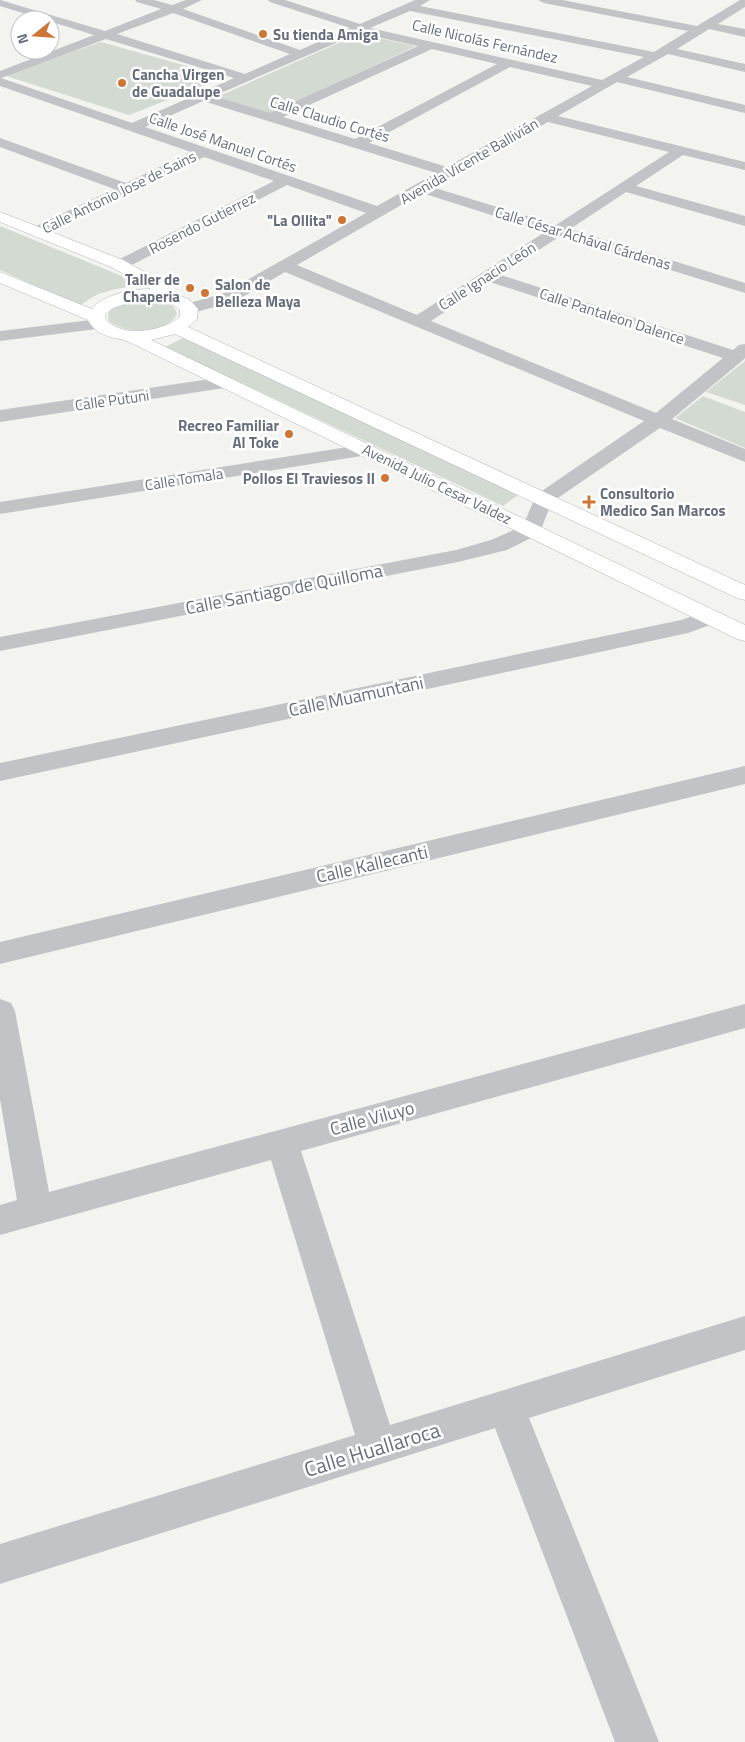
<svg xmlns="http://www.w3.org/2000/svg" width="745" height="1742" font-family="'Titillium Web',sans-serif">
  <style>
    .green { fill: #d3dad1 }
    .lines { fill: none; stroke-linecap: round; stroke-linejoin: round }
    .major-casing { stroke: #b4b6ba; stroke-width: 1 }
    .minor { fill: #c1c3c6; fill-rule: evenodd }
    .major { fill: #fff; fill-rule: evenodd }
    .poi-dot { fill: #cd7636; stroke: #fff; stroke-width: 2 }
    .labels { text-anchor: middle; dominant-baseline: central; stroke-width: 5; stroke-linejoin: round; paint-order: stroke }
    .far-poi-label { font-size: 15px; font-weight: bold; fill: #666e7d; stroke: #fff; text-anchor: start }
    .far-street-label { font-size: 15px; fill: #666e7d; stroke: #fff }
    .street-label { font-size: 18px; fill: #666e7d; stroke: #fff }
    .near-street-label { font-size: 21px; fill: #666e7d; stroke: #fff }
  </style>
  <rect width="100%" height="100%" fill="#f3f3f0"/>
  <path class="green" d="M 359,34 L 416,46 L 270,114 L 217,97 Z
    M 101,42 L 226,77 L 129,115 L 3,75 Z
    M 0,226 L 141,284 L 139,286 C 117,288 97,291 80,306 L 0,270 Z
    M 143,299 C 155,299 173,299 177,314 C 166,335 125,335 109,321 C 103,304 131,300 143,299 Z
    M 185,337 L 518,495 L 503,506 L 165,347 Z
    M 745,361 L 745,405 L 706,392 Z
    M 703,396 L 745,412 L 745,448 L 675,418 Z"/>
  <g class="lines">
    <g class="major-casing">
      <path id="major" d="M 0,212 L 123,260 L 164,283 L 174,293 L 190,300 L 198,309 L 197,319 L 188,327 L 745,585 L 745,600 L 737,598 L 175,334 L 151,340 L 745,625 L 745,641 L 737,639 L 125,340 C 110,338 95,334 88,320 L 0,283 L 0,272 L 92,309 C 103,294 134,289 151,289 L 111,267 L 0,222 ZM 141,299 C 156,299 169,299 180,310 L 180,317 C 160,332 124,338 106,320 L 105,315 L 113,308 Z"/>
    </g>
    <path class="minor" d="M 0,0 L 105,31 L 161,9 L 137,2 L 135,0 L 154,0 L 172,5 L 186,0 L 202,0 L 183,9 L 300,50 L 350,28 L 270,2 L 268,0 L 285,0 L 360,24 L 415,0 L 430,0 L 420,6 L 654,52 L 688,31 L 544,3 L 538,0 L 562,0 L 697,26 L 740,0 L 745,0 L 745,7 L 718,24 L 745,29 L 745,37 L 709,29 L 677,49 L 745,64 L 745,72 L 668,54 L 627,77 L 745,105 L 745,113 L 617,82 L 558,116 L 745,162 L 745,170 L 683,155 L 636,186 L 745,216 L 745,226 L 626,192 L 570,229 L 745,283 L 745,293 L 560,236 L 501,275 L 733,350 L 739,345 L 745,344 L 745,358 L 742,361 L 672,419 L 745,449 L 745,462 L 660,428 L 552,502 L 539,534 L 507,550 L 458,562 L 0,651 L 0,637 L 456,550 L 491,540 L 523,526 L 536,495 L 644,421 L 285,272 L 236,301 L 189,314 L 183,313 L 180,309 L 183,305 L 224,293 L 366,213 L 287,185 L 126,268 L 114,268 L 112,265 L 114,262 L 274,181 L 204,157 L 42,235 L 30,235 L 28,232 L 30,229 L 114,189 L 0,147 L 0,138 L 126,183 L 191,152 L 0,86 L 0,71 L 94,35 L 0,6 ZM 410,11 L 644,57 L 602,80 L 370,28 ZM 173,13 L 290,54 L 245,74 L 117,34 ZM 359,33 L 418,46 L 270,113 L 214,96 ZM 106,39 L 234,78 L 132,123 L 1,78 ZM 432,49 L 497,64 L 355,139 L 283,117 ZM 510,67 L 592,86 L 447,167 L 369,143 ZM 203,101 L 436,173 L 377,206 L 145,127 ZM 548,122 L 669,152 L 556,225 L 432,187 ZM 422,193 L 545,232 L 417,315 L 297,265 ZM 490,282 L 723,358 L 656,413 L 431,321 Z
      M 99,319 L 105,320 L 108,324 L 105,328 L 0,341 L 0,331 Z
      M 224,377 L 231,379 L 233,383 L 231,387 L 0,422 L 0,410 Z
      M 367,444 L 374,446 L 377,450 L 374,454 L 0,514 L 0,502 Z
      M 710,610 L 718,612 L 721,617 L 718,622 L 688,633 L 0,781 L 0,763 L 681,620 Z
      M 745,766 L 745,784 L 0,964 L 0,942 Z
      M 0,999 L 11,1003 L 15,1011 L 49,1192 L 745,1004 L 745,1028 L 301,1151 L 390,1425 L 745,1316 L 745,1350 L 529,1418 L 659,1742 L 615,1742 L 495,1428 L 0,1584 L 0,1544 L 355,1435 L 271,1160 L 0,1235 L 0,1205 L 17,1200 L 0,1099 Z"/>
    <use href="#major" class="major"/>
  </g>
  <g class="poi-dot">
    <circle cx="263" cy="34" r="5"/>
    <circle cx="122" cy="83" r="5"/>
    <circle cx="342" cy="220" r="5"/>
    <circle cx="190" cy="288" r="5"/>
    <circle cx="205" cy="293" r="5"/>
    <circle cx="289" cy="434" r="5"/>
    <circle cx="385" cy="478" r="5"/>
    <path d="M586.5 494.5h5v5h5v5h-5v5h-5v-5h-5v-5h5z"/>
  </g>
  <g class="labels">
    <g class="far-poi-label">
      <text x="273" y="34">Su tienda Amiga</text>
      <text x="132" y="74">Cancha Virgen<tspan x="132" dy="17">de Guadalupe</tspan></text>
      <text x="332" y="220" text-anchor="end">"La Ollita"</text>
      <text x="180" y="279" text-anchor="end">Taller de<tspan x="180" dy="17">Chaperia</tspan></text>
      <text x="215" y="284">Salon de<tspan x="215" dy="17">Belleza Maya</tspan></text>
      <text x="279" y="425" text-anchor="end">Recreo Familiar<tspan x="279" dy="17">Al Toke</tspan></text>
      <text x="375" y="478" text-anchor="end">Pollos El Traviesos II</text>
      <text x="600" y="493">Consultorio<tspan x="600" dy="17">Medico San Marcos</tspan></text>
    </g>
    <g class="far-street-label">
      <text transform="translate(485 41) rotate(13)">Calle Nicolás Fernández</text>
      <text transform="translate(330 119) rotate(17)">Calle Claudio Cortés</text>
      <text transform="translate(223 142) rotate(19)">Calle José Manuel Cortés</text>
      <text transform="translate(469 161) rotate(-30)">Avenida Vicente Ballivián</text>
      <text transform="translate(119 192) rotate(-26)">Calle Antonio Jose de Sains</text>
      <text transform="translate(202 223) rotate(-27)">Rosendo Gutierrez</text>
      <text transform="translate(583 238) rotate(17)">Calle César Achával Cárdenas</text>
      <text transform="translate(487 276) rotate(-33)">Calle Ignacio León</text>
      <text transform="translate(612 316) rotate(18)">Calle Pantaleon Dalence</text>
      <text transform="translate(112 400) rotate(-8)">Calle Putuni</text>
      <text transform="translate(184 479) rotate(-9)">Calle Tomala</text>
      <text transform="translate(437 484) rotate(26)">Avenida Julio Cesar Valdez</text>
    </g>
    <g class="street-label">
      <text transform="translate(284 589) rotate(-11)">Calle Santiago de Quilloma</text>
      <text transform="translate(356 696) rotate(-12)">Calle Muamuntani</text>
      <text transform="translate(372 864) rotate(-13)">Calle Kallecanti</text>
      <text transform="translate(372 1118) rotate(-15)">Calle Viluyo</text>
    </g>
    <g class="near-street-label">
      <text transform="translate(372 1449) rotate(-17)">Calle Huallaroca</text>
    </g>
  </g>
  <g transform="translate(35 35) rotate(253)"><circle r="24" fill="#ffffff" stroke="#c2c5cb"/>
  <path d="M0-4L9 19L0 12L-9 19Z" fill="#cd7636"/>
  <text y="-8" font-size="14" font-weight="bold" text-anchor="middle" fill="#666e7d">N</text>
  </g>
</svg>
